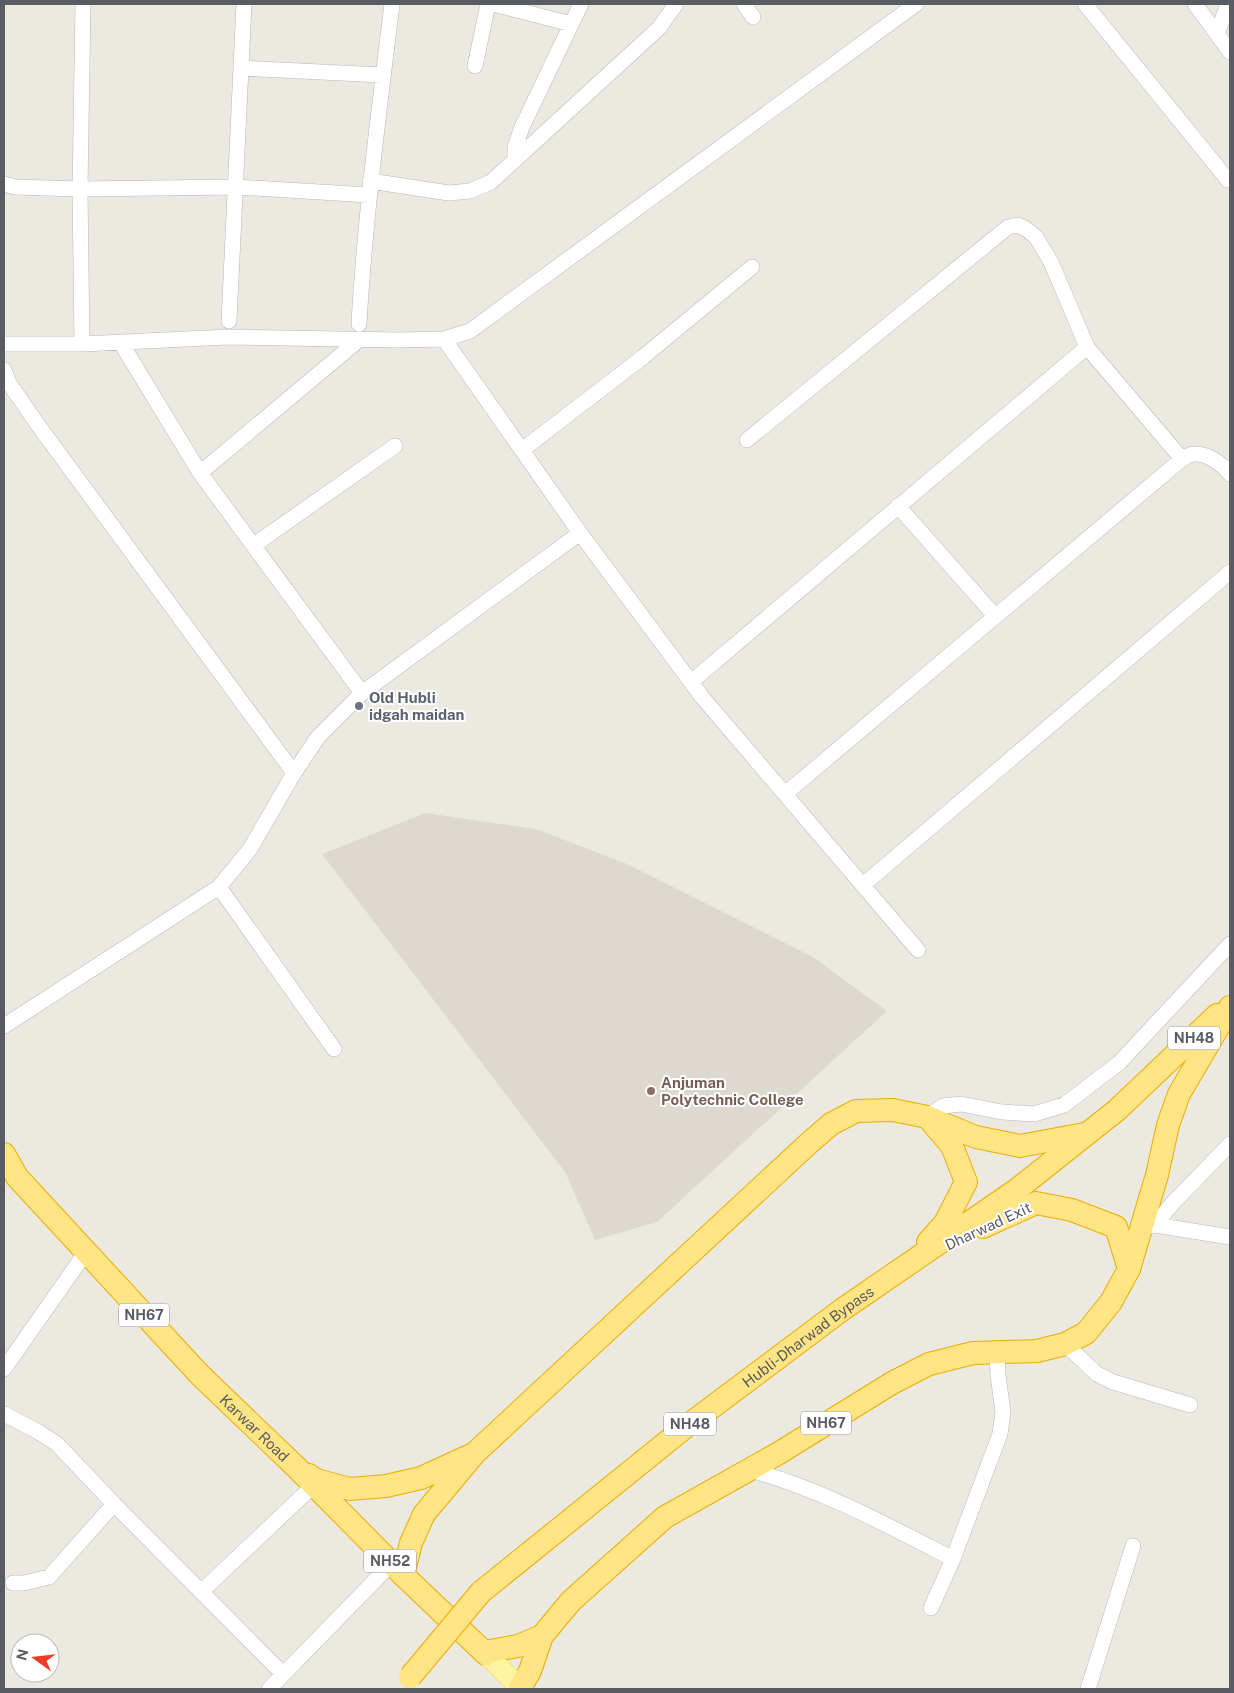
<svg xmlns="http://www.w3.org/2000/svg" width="1234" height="1693" font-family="'Public Sans',sans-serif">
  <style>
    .education { fill: #ddd9cf }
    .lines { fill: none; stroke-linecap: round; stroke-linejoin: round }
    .minor-casing { stroke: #b6b8bd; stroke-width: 16 }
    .major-casing { stroke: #f5ce50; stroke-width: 21 }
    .highway-casing { stroke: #ecad00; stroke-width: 24 }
    .minor { stroke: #fff; stroke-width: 15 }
    .major { stroke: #fff4a2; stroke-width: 20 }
    .highway { stroke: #ffe584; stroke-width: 22 }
    .highway-bridge-casing { stroke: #ecad00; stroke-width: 24; stroke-linecap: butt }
    .highway-bridge { stroke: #ffe584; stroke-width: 22 }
    .worship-dot { fill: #6b7280; stroke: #fff; stroke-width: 2 }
    .education-dot { fill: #8d6e63; stroke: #fff; stroke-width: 2 }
    .labels { text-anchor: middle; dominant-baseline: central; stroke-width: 4; stroke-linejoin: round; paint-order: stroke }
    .shield { fill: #fff; stroke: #8b8d91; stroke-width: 1 }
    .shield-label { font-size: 14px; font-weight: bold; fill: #595c62 }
    .worship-label { font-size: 15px; font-weight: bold; fill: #5b616d; stroke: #fff; text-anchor: start }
    .education-label { font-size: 15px; font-weight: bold; fill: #785e54; stroke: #fff; text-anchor: start }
    .street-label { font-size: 15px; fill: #595c62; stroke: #fff }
  </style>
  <rect width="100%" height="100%" fill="#eceae0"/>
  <path class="education" d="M 425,813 L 536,829 L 627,864 L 813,957 L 887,1011 L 657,1222 L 595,1240 L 565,1172 L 322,854 Z"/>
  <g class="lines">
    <g class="minor-casing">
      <path id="minor" d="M 493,4 L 571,24
        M 744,4 L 753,17
        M 1085,4 L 1228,180
        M 1195,4 L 1230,52
        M 1217,34 L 1228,4
        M 475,66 L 488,4
        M 241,68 L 383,75
        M 515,160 L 515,147 L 522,127 L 581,4
        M 370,181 L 449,193 L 470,191 L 491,182 L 659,28 L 676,4
        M 4,184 L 15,187 L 80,189 L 236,187 L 369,195
        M 229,321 L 244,4
        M 359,324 C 365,217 379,111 392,4
        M 444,339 L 580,533 L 702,697 L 918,950
        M 121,343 L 200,473 L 362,693
        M 4,344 L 82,344 L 228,337 L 398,340 L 444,339 L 470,331 L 916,4
        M 82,344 L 80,189 L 83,4
        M 4,370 L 9,383 L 38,425 L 294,773
        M 747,440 L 1008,227 L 1018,225 L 1026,229 L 1036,237 L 1051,262 L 1087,347 L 1182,459
        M 522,450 L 643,357 L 752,267
        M 200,473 L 360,339
        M 898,506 L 995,616
        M 254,545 L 395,446
        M 691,682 L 1087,347
        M 785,794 L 1182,459 C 1186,457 1190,454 1194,454 C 1208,453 1222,464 1230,474
        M 863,885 L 1230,572
        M 219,887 L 334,1049
        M 4,1026 L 219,887 L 250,849 L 294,773 L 318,737 L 362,693 L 580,533
        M 927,1117 L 943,1106 L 961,1104 L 1002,1112 L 1034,1114 L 1064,1105 L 1119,1063 L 1230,944
        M 1155,1225 L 1230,1237
        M 1142,1228 L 1155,1225 L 1172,1204 L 1230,1144
        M 1065,1344 L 1097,1374 L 1113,1382 L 1190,1405
        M 4,1369 L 86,1252
        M 4,1414 L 37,1431 L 57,1444 L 114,1504 L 283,1674
        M 750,1470 C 821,1489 887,1525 953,1559
        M 13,1583 L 24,1583 L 49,1577 L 114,1504
        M 201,1592 L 314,1485
        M 931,1608 L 953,1559 L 1000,1434 L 1003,1412 L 998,1375 L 997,1353
        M 269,1689 L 392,1563
        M 1088,1689 L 1133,1546"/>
    </g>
    <g class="major-casing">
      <path id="major" d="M 486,1654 L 521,1689"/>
    </g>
    <g class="highway-casing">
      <g id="highway">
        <path id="s1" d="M 4,1154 L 17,1177 L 200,1375 L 296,1467 L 403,1575 L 486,1654 L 490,1651 L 518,1646 L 542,1636"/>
        <path d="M 983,1227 L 1036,1203 L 1072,1210 L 1116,1227 L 1129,1269"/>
        <path d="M 928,1242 L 945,1223 L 966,1182 L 952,1146 L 929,1119"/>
        <path d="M 309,1475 L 316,1480 L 350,1489 L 386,1486 L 421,1478 L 469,1456"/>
        <path d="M 403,1575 L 411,1543 L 424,1514 L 475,1453 L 808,1144 L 831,1124 L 856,1111 L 893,1110 L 927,1117 L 976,1137 L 1020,1146 L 1084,1134"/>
        <path id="s2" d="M 481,1592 L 683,1429 L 843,1309 L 1015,1191 L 1117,1110 L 1217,1015"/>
        <path d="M 520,1688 L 530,1671 L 542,1636 L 571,1601 L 665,1517 L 779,1453 L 892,1383 L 929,1364 L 973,1353 L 1037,1351 L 1065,1344 L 1086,1333 L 1111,1302 L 1129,1269 L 1157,1175 L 1168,1125 L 1179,1094 L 1230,1007"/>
      </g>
    </g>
    <use href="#minor" class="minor"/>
    <use href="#major" class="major"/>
    <use href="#highway" class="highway"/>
    <g class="highway-bridge-casing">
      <path id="highway-bridge" d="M 410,1677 L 481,1592"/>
    </g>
    <use href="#highway-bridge" class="highway-bridge"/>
  </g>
  <circle class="worship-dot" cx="359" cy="706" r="5"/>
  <circle class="education-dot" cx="651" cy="1091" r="5"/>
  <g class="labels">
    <g class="shield">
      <rect x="1168" y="1026.5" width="52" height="23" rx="4"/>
      <rect x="119" y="1303.5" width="50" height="23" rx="4"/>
      <rect x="801" y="1411.5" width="50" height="23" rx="4"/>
      <rect x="664" y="1412.5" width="52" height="23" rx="4"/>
      <rect x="364" y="1549.5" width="52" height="23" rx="4"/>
    </g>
    <g class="shield-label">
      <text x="1194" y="1038">NH48</text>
      <text x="144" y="1315">NH67</text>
      <text x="826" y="1423">NH67</text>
      <text x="690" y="1424">NH48</text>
      <text x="390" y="1561">NH52</text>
    </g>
    <g class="worship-label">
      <text x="369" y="697">Old Hubli<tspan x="369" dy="17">idgah maidan</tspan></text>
    </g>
    <g class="education-label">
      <text x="661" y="1082">Anjuman<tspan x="661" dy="17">Polytechnic College</tspan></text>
    </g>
    <g class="street-label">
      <text transform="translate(988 1226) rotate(-25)">Dharwad Exit</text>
      <text stroke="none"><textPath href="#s2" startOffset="415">Hubli-Dharwad Bypass</textPath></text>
      <text stroke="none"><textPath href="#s1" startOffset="372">Karwar Road</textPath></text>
    </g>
  </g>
  <rect width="1234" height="1693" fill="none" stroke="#595c62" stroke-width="10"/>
  <g transform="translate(35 1658) rotate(285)"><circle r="24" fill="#ffffff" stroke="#bdbec0"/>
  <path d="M0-4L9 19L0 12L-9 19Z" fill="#ee3d24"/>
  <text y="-8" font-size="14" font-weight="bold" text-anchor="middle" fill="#595c62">N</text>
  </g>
</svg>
